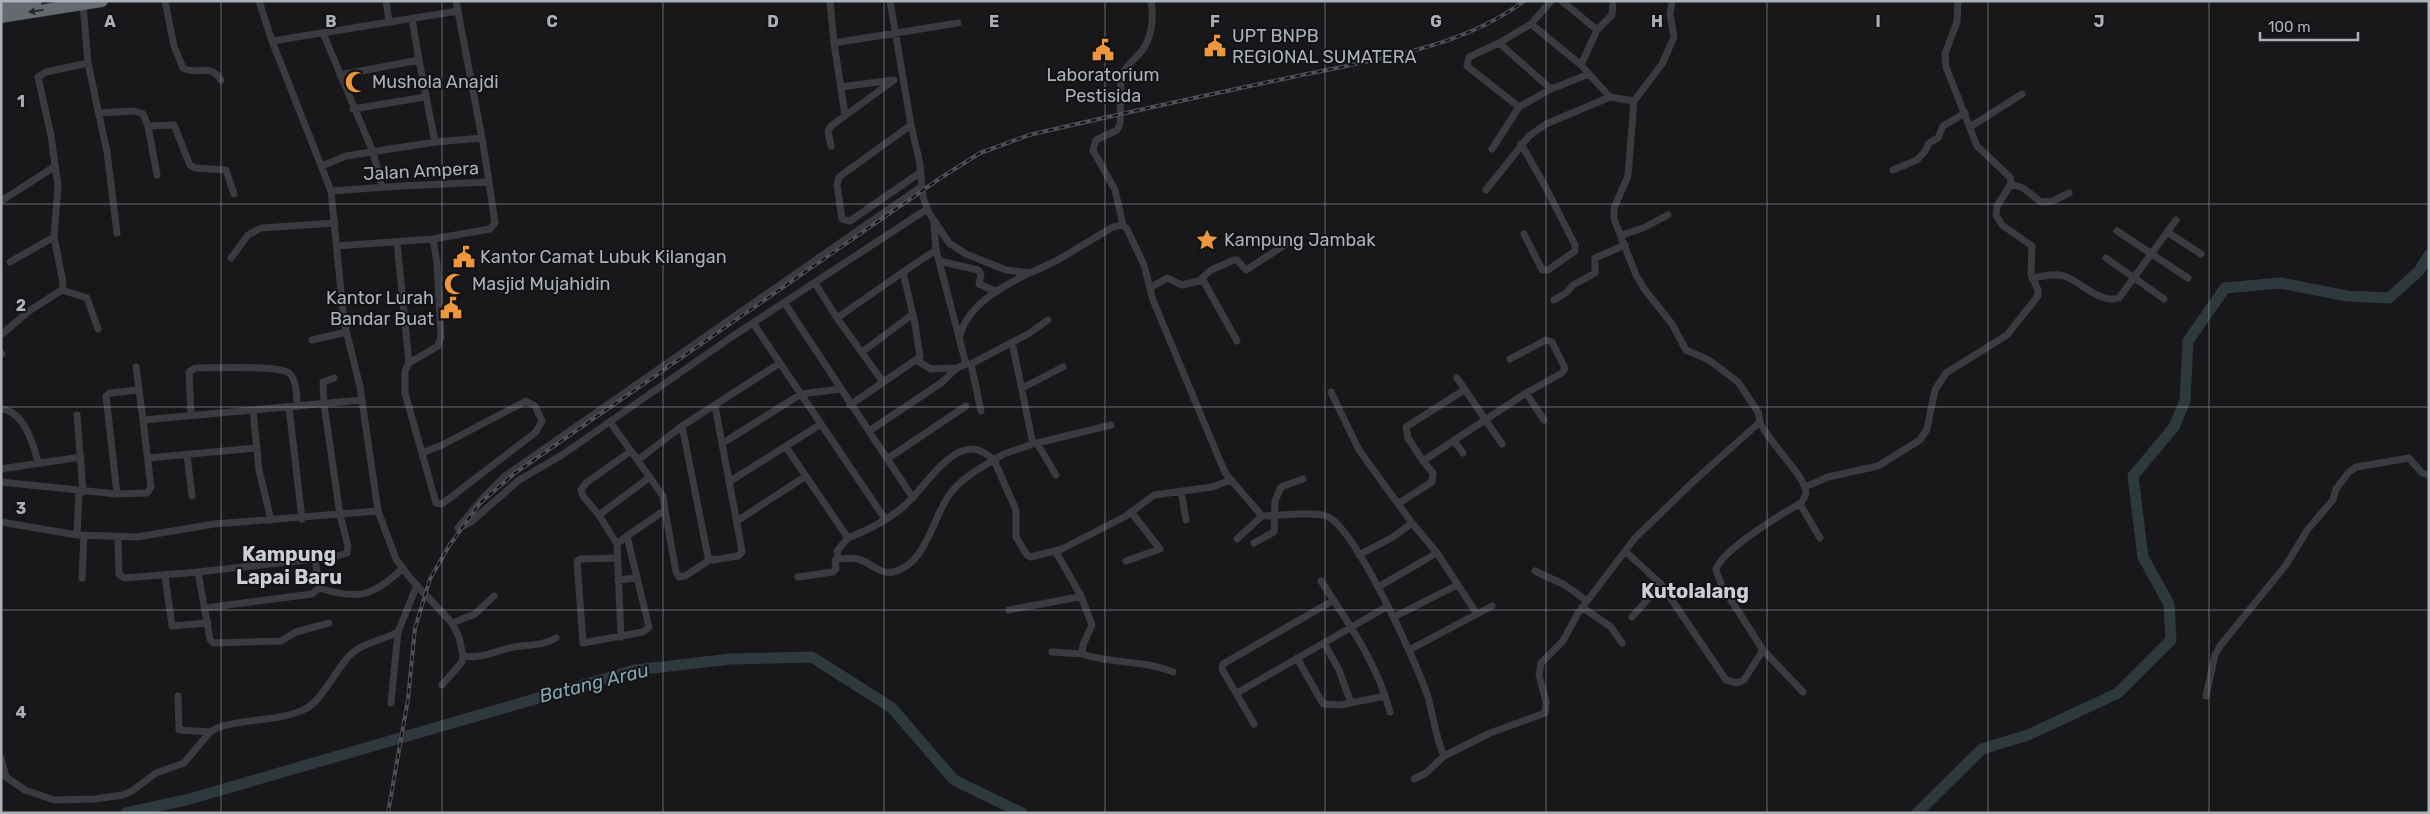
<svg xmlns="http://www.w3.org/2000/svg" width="2430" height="814" font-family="Rubik,sans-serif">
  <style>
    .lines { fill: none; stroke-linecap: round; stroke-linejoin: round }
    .river { stroke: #2e393e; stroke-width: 11 }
    .street { stroke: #393b3f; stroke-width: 7 }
    .highway { stroke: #656970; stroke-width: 12 }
    .rail-casing { stroke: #4c4f54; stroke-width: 4 }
    .rail { stroke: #131315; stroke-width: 2; stroke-dasharray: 5.5; stroke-linecap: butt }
    .oneway { fill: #28282c }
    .grid { fill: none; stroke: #aab1b9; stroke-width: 1; stroke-opacity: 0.55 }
    .labels { text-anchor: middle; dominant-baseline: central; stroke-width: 4; stroke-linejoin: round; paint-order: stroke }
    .poi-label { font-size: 18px; fill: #aab1b9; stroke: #131315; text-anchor: start }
    .street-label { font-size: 18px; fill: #aab1b9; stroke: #131315 }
    .water-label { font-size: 19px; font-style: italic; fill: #82a4b3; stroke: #131315 }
    .quarter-label { font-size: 20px; font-weight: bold; fill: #cbcfd5; stroke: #131315 }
    .grid-label { font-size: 16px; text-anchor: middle; font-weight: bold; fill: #aab1b9; stroke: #131315; stroke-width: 4; stroke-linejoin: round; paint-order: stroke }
  </style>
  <rect width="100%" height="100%" fill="#18181a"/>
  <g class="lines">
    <path class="river" d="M 126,813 L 186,800 L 635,670 L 731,659 L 812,657 L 892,708 L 954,780 L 1022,813
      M 1917,813 L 1982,749 L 2028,735 L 2118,693 L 2171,640 L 2169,604 L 2143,557 L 2133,476 L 2174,427 L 2185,401 L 2188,341 L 2225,288 L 2280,283 L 2347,296 L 2389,298 L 2419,271 L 2429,255"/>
    <path class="street" d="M 165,1 L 174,46 L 183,68 C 197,76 209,62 221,80
      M 259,1 L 272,41 L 331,191 L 344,322 L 360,387 L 378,511 L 396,559 L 410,578 L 452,623 L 459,637 L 463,656 L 462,662 L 442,685
      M 386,1 L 389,22
      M 830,1 L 834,43 L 845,115
      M 890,1 L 911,125 L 920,164 L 923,197 L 929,213 L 949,243 L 966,254 L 1006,270 L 1030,273 L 1056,261 L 1113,227 L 1123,225 L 1127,229 L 1144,265 L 1153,300 L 1220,461 L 1226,474 L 1262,516 C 1280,516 1309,511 1326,516 C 1354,524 1418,666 1428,697 C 1434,717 1435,737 1444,756
      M 1562,1 L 1597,30 L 1612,15 L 1613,1
      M 412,19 L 419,60
      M 1531,24 L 1551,1
      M 323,33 L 373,152 L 382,187
      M 272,41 L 458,11
      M 834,43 L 958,23
      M 1499,43 L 1469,57 L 1467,66 L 1519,107
      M 88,63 L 107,152 L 117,233
      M 1581,65 L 1597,30
      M 340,75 L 419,60 L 435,142
      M 841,87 L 893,80
      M 1551,89 L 1499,43 L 1531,24 L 1581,65 L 1610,97 L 1634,101
      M 353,109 L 425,97
      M 98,113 L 134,111 L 143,114 L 148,126 L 174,125 L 190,165 L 195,168 L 226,170 L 234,194
      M 911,125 L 839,177 L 837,185 L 842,219 L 850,221 L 921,172
      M 148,126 L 157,175
      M 1970,127 L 2022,94
      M 482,138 L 489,182
      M 1521,144 L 1545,186 L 1575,245 L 1575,251 L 1548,270 L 1542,270 L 1524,234
      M 831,146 L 828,131 L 831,126 L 894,80
      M 1492,149 L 1519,107 L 1551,89 L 1589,74
      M 322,166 L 346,156 L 435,142 L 482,138 L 456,1
      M 1893,170 L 1917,160 L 1925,151 L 1929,143 L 1938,138 L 1943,126 L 1965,113
      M 2011,184 L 2023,188 L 2041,202 L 2053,201 L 2069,193
      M 1486,190 L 1529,136 L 1546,124 L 1610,97
      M 331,191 L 401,186 L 489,182 L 495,223 L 490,229 L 433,239 L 337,246
      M 1,201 L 54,167
      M 934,224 L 936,250 L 966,364 L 971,364 L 981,411
      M 1123,225 L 1115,190 L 1093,150 L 1096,140 L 1117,130 L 1120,124 L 1121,77 C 1125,66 1134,60 1141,52 C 1152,38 1154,18 1151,1
      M 2117,231 L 2188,278
      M 2167,232 L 2201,254
      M 1622,235 L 1643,228 L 1668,215
      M 397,242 L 409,363 L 405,371 L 405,393 L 436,503 L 442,504 L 536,432 L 542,421 L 535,406 L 526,401 L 442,445 L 422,453
      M 231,258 L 248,235 L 261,228 L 335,223
      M 2106,258 L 2164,299
      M 939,261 L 978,270 L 981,274 L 979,284 L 995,291
      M 10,262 L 54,237
      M 2032,278 C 2043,276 2054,273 2064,276 C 2082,282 2099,304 2119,298 L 2176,220
      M 1201,279 L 1211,270 L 1234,260 L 1237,260 L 1246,270 L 1294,239
      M 815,283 L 837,318
      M 1150,288 L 1167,278 L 1182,285 L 1203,280 L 1237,341
      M 62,290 L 87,298 L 98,329
      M 1554,300 L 1566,293 L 1573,285 L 1595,273 L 1595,258 L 1625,245
      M 784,302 L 913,498
      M 753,323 L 885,519
      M 1,335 L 29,311 L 62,290 L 63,282 L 54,237 L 58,186 L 51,136 L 38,77 L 46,72 L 88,63 L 83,4
      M 960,336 C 967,305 1003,286 1029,273
      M 312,340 L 347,332
      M 1012,342 L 1033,444 L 1037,443 L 1056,475
      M 862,352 L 913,314
      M 1,353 L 2,354
      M 916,360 L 931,369 L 957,368
      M 409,363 L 438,346 L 441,337 L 437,263 L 433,239
      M 971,364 L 1028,334 L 1048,320
      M 136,367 L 143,420
      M 1457,378 L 1502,444
      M 883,382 L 837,318 L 903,272
      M 1022,388 L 1063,367
      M 1331,392 L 1359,450 L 1412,523 L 1437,553 L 1477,614
      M 1526,393 L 1544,420
      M 850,405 L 920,357 L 915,324 L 903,272 L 936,250
      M 289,407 L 302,519
      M 1,409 C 24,411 33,443 38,462
      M 253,410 L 259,470 L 271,520
      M 77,415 L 83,492
      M 191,415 L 189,372 L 195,368 C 211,368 279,365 289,373 C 297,379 297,398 297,407
      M 610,422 L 631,451 L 586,483 L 581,490 L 583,496 L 599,515 L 617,544 L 621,637
      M 1760,422 C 1767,441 1805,475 1806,492 C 1806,496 1803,500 1801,503 C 1783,513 1720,551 1716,570 L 1722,586 L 1763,650 L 1803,692
      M 682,426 L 708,557 L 713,560 L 738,556 L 742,552 L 741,545 L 715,406
      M 869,431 L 941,383 L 957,368 L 966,364
      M 1454,441 L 1463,453
      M 723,443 L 801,394 L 841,389
      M 1037,443 L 1111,425
      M 786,447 L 848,538 C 868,530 888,520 904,506 C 922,491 947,447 974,449 C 981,450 989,456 994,460 L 1004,454 L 1033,444
      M 187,455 L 192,496
      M 148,458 L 256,448
      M 887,459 L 966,406
      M 638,460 L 682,426 L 780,363
      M 1423,461 L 1408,438 L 1406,427 L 1464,390
      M 1,469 L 81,457
      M 1,482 L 117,494 L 147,493 L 151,487 L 143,420 L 362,400
      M 729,482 L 821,424
      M 1805,487 L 1828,477 L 1878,466 L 1920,440 L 1927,429 L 1935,390 L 1946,373 L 2007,335 L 2038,296 L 2038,290 L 2031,274 L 2032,246 L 2002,225 L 1996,215 L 1997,206 L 2011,184 L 2010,177 L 1977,146 L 1946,67 L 1945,54 L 1957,22 L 1958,1
      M 1181,491 L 1186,520
      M 117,494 L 106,396 L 110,393 L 139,390
      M 1399,503 L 1432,482 L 1433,473 L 1423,461 L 1526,393 L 1562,373 L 1565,368 L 1552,342 L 1546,340 L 1510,359
      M 1800,504 L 1820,538
      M 665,510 L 676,572 L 679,577 L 685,576 L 711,559
      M 599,515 L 650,477
      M 737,521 L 806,476
      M 1,522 L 77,535 L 137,537 L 214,524 L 378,511
      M 461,527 L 471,522 L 519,480 L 562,455 L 733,336 L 927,209
      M 458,528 L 483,498 L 505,476 L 922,186
      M 77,535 L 79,491
      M 627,536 L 665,510 L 663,496 L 631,451
      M 118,538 L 119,574 L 124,578 L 198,572 L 334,557 L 347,553 L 348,546 L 340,515 L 324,404 L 323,382 L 334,378
      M 848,538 L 837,551 L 839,559 C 846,559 852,557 858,559 C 870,562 880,575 893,572 C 927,564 932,518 950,494 C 961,479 978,469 994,460 L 1016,510 L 1016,537 L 1027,555 L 1031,557 L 1062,549 L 1126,516 L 1154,495 L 1212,487 L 1231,480
      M 1237,539 L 1262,516
      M 1254,543 L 1274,532 L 1275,501 L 1281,487 L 1303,479
      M 617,544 L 627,536 L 649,627 L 643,632 L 583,643 L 577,561 L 581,559 L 617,558
      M 1625,551 L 1661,584 L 1726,680 L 1737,683 L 1744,680 L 1763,650
      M 1056,552 L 1081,596 L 1092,625 L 1083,645 L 1082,654 C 1112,664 1144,660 1173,672
      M 1359,555 L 1393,537 L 1412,523
      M 1126,561 L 1160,549 L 1131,512
      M 1535,571 L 1565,585 L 1587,601
      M 198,572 L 210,639 L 213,643 L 281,641 L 296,632 L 329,623
      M 165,576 L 172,626 L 208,623
      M 798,577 L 833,572 L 836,569 L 835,560 L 838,557
      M 82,578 L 84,535
      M 618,580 L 636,578
      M 1321,581 C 1348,622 1378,665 1390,712
      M 1378,587 L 1437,553
      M 319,588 C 357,600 373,597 403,568
      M 1582,607 L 1611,627 L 1622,643
      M 205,608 L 312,594 L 319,588 L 315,558
      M 1009,610 C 1033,605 1057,602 1081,596
      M 1394,617 L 1457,585
      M 1632,617 L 1661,584
      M 452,623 L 475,614 L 494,596
      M 1324,643 L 1339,670 L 1351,703
      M 1409,650 L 1492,606
      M 1052,652 L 1082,654
      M 463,656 C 481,659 493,652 509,648 C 526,644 540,647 556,638
      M 1297,658 L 1323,704 L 1340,705 L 1385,696
      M 1237,693 L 1388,606
      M 178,696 L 179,730 L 210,732
      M 2206,696 L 2215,655 L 2220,646 L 2286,565 L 2308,529 L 2333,500 L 2336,489 L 2348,473 L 2356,467 L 2409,458 L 2422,473 L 2429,475
      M 391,703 L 398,632
      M 1254,724 L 1222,669 L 1223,664 L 1334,600
      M 1,758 L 6,777 L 25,790 L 54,800 L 95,799 L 123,795 L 132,791 L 156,773 L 184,763 L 210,732 L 217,728 C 246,717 279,723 307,708 C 321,701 337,668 350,655 C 362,643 383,640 398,632 L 417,585
      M 1414,779 L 1426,773 L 1444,756 L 1490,733 L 1545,713 L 1546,702 L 1539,675 L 1541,663 L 1563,641 L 1578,613 L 1635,538 L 1695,480 L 1760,422 L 1758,412 L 1738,382 L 1709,360 L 1686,350 L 1672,324 L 1645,290 L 1636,275 L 1614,219 L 1614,208 L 1628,176 L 1634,101 L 1662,64 L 1674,37 L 1670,14 L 1672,1"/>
    <path class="highway" d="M 1,6 L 36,1
      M 1,17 L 102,1"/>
    <g class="rail-casing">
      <path id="rail" d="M 388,813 L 408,699 L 415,628 L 430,579 L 449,546 L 480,503 L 515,473 L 939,179 L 980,153 L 1029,135 C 1115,115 1202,96 1288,78 C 1365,61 1460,50 1524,1"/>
    </g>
    <use href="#rail" class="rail"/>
  </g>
  <defs><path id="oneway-solid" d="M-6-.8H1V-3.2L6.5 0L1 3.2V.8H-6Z" transform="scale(1.25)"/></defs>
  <use class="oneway" href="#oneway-solid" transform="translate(36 11) rotate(171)"/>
  <path class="grid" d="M 221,1 L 221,813M 442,1 L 442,813M 663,1 L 663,813M 884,1 L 884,813M 1105,1 L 1105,813M 1325,1 L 1325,813M 1546,1 L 1546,813M 1767,1 L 1767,813M 1988,1 L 1988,813M 2209,1 L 2209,813M 1,204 L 2429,204M 1,407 L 2429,407M 1,610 L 2429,610"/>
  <defs>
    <g id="civic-bare" transform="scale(1.725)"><path d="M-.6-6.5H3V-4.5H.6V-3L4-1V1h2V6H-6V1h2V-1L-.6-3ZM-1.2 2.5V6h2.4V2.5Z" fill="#ee963c" stroke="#131315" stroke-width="2.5" paint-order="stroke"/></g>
    <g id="mosque-bare" transform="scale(1.725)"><path d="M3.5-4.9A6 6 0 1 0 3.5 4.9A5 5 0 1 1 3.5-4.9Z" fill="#ee963c" stroke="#131315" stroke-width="2.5" paint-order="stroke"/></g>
    <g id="sight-bare" transform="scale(1.725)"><path d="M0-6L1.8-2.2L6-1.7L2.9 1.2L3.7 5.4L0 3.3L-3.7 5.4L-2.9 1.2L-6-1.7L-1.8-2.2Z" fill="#ee963c" stroke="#131315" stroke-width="2.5" paint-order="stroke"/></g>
  </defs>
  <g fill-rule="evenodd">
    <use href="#civic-bare" x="1215" y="46"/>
    <use href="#civic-bare" x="1103" y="50"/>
    <use href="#mosque-bare" x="356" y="82"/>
    <use href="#sight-bare" x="1207" y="240"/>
    <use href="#civic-bare" x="464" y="257"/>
    <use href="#mosque-bare" x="455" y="284"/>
    <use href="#civic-bare" x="451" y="308"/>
  </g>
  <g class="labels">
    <g class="poi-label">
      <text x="1232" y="36">UPT BNPB<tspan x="1232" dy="21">REGIONAL SUMATERA</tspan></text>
      <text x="1103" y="75" text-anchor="middle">Laboratorium<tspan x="1103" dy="21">Pestisida</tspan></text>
      <text x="372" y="82">Mushola Anajdi</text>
      <text x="1224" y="240">Kampung Jambak</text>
      <text x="480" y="257">Kantor Camat Lubuk Kilangan</text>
      <text x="472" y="284">Masjid Mujahidin</text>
      <text x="434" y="298" text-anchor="end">Kantor Lurah<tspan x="434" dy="21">Bandar Buat</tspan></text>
    </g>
    <g class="street-label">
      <text transform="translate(421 171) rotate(-3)">Jalan Ampera</text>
    </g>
    <g class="water-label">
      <text transform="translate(594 683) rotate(-14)">Batang Arau</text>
    </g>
    <g class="quarter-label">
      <text x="289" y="554">Kampung<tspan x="289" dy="23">Lapai Baru</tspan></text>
      <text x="1695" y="591">Kutolalang</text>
    </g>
  </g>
  <g class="grid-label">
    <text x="110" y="27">A</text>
    <text x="331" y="27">B</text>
    <text x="552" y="27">C</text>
    <text x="773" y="27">D</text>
    <text x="994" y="27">E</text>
    <text x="1215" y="27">F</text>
    <text x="1436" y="27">G</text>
    <text x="1657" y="27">H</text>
    <text x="1878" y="27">I</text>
    <text x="2099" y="27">J</text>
    <text x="21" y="107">1</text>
    <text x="21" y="311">2</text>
    <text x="21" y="514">3</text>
    <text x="21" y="718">4</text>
  </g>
  <rect width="2430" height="814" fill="none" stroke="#aab1b9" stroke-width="5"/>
  <path d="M2260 32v8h98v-8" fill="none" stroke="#aab1b9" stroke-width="2.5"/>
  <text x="2268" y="32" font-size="15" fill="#aab1b9" stroke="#131315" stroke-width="4" paint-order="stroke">100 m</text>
</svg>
